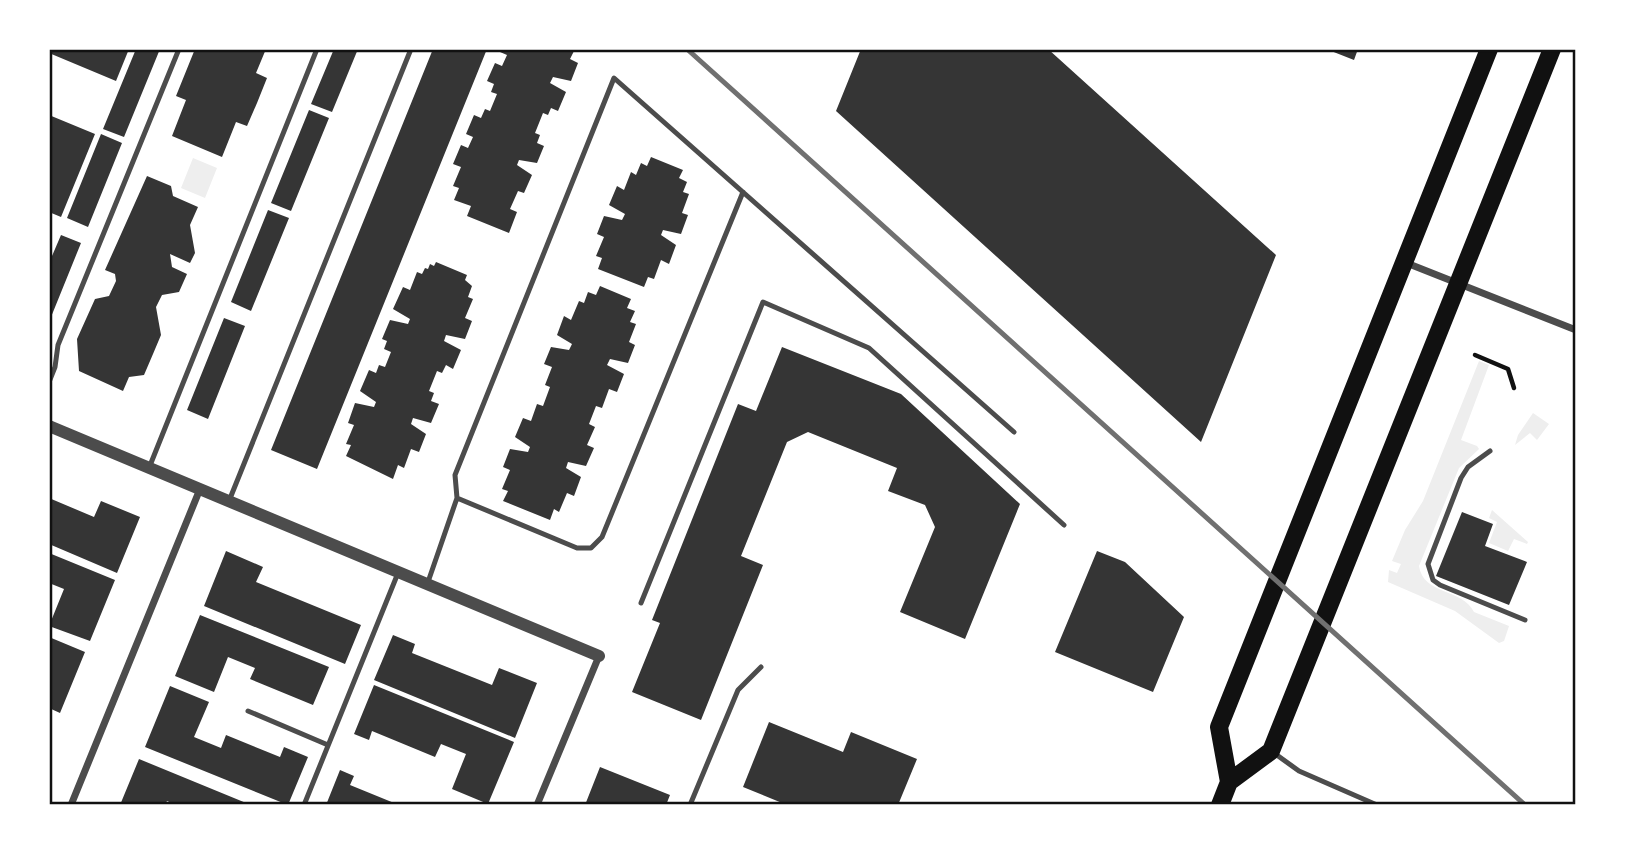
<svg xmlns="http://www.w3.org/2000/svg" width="1625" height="854" font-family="'Public Sans',sans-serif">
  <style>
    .green { fill: #eee }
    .building { fill: #353535 }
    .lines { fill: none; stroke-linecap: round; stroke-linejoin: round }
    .path { stroke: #111; stroke-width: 4.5 }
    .service { stroke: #4c4c4c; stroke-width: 5 }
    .minor { stroke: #4c4c4c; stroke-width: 7 }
    .tertiary { stroke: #4c4c4c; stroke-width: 12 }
    .primary { stroke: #111; stroke-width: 18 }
    .rail { stroke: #707070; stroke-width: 5 }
    .neatline { fill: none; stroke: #111; stroke-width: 2.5 }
  </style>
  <rect width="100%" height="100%" fill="#fff"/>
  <path class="green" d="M 193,158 L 217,168 L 205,198 L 181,188 Z
    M 1479,361 L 1489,365 L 1461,440 L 1477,446 L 1479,449 L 1459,468 L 1419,566 C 1423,595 1462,588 1474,612 L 1509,626 L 1504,641 L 1499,643 L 1455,611 L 1388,582 L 1389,570 L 1397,573 L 1401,564 L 1392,561 L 1405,530 L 1423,501 Z
    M 1533,413 L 1549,424 L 1537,440 L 1530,433 L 1515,445 L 1518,435 Z
    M 1492,510 L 1528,542 L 1527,544 L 1514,539 L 1508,551 L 1489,543 L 1497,522 L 1489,518 Z"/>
  <path class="building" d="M 49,49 L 129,49 L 116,81 L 49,53 Z
    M 136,49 L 160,49 L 124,137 L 103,129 Z
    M 195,49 L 205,52 L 206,49 L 266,49 L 256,73 L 267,78 L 257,103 L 247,126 L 236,122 L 222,157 L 172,136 L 186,100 L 176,96 Z
    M 334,49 L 358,49 L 332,112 L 311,104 Z
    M 433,49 L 487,49 L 317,469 L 271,450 Z
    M 501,49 L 575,49 L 570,59 L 578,63 L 571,81 L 553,77 L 550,83 L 566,92 L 558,111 L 551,108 L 548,115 L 543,113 L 535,133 L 540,135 L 537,143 L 544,146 L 537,163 L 519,160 L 517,165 L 532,175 L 524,193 L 518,191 L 510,209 L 517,212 L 509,233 L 467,216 L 471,206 L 454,200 L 459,188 L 453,186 L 461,167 L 453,164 L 461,145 L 468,148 L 473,137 L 466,134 L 474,115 L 481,118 L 485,109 L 490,111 L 497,94 L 491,92 L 494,84 L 487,81 L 495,63 L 502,66 L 507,55 L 500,52 Z
    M 861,49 L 1048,49 L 1276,255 L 1201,442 L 836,111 Z
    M 1326,49 L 1358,49 L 1354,60 Z
    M 309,110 L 329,118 L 291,211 L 271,203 Z
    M 49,115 L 95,134 L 61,217 L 49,212 Z
    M 101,134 L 122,143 L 88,227 L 67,218 Z
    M 651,157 L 683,170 L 679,178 L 687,182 L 683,192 L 689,194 L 682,213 L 688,215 L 681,234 L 663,230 L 661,235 L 676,245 L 669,264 L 661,260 L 654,279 L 648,277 L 644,287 L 598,269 L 602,258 L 596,256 L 604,237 L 597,234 L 604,216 L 622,220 L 625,214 L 609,205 L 617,186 L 624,190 L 631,172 L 636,175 L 641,163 L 647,166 Z
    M 147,176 L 171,186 L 173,196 L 198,207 L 190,225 L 195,253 L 190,263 L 170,254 L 172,267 L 187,274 L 179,292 L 162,295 L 156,307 L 161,335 L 153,354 L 144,375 L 129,377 L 123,391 L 79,371 L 77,339 L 95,299 L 109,296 L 116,281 L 115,274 L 105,270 Z
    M 268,210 L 289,218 L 251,311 L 231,302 Z
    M 61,235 L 81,243 L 49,322 L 49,263 Z
    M 436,262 L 467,275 L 465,280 L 472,286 L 468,297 L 473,299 L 465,318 L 472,321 L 465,339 L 446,335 L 444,341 L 461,350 L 453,369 L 446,365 L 442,373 L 437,371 L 429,391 L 434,393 L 431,401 L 439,404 L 431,423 L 413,418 L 411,424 L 426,434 L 419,452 L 411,449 L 404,468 L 398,465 L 393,479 L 346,456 L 351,445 L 346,444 L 354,425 L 348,423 L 355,403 L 374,407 L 376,402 L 360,391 L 369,370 L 376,373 L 379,365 L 385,367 L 391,352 L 384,349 L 387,341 L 382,339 L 390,320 L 408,324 L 410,319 L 393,309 L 403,287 L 410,290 L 417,272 L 422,274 L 425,268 L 428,269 L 430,264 L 434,266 Z
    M 600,286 L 631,299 L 627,308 L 635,311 L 630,322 L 636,324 L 629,342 L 635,345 L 628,363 L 610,359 L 607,365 L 624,374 L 617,392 L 609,389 L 602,408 L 596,406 L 589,424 L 595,427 L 587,445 L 594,448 L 586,466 L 568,462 L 566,468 L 581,477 L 574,496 L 567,493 L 559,512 L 554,509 L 550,520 L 503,501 L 508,491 L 502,489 L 510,470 L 503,467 L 510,449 L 528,452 L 530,447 L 515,437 L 523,418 L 531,421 L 537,404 L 543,406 L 550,387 L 545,385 L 552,367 L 544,364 L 551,347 L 569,350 L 572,344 L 557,335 L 564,316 L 571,320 L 579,301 L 584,303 L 588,292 L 596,295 Z
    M 224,318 L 245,326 L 208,419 L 187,410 Z
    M 782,347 L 901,394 L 1020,504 L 965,639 L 900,612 L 935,527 L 925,505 L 888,491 L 897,468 L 808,432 L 787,442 L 741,556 L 763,565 L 701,720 L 632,692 L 660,623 L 652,620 L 738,404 L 756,411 Z
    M 49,498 L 94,517 L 101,501 L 140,517 L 117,573 L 49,544 Z
    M 1462,512 L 1493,524 L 1485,546 L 1527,562 L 1509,605 L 1436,576 Z
    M 226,551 L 263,567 L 256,582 L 361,625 L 345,664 L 204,606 Z
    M 1097,551 L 1125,562 L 1184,617 L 1153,692 L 1055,652 Z
    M 49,553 L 115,580 L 90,641 L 49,626 L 64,589 L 49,583 Z
    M 200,615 L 329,667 L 313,705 L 250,679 L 255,668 L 228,657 L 214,692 L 175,676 Z
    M 393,635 L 415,644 L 412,653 L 492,685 L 499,668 L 537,683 L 515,738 L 374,680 Z
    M 49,637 L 85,652 L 60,713 L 49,708 Z
    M 374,685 L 514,742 L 488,804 L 452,789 L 466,754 L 441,744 L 435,757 L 372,731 L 369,740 L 354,734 Z
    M 170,686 L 209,702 L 194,737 L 221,748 L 226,735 L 280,757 L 284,747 L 308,757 L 288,805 L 145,747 Z
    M 769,722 L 843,752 L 851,732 L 917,759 L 898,805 L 787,805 L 743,787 Z
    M 139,759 L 251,805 L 176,805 L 167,801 L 165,805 L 120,805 Z
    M 600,767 L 670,795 L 666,805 L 585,805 Z
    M 340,770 L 354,776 L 350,785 L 399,805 L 326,805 Z"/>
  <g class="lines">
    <path class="path" d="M 1475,355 L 1508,369 L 1514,388"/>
    <path class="service" d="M 49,382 L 55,367 L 58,345 L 179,49
      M 1490,451 L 1468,467 L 1461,478 L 1428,564 L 1433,580 L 1440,585 L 1525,620
      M 149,468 L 317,49
      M 457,498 L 577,548 L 591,548 L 602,537 L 743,192
      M 229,501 L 411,49
      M 428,582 L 457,498 L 455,475 L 614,78 L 1014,432
      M 641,603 L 763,302 L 869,348 L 1064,525
      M 248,711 L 328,745
      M 1274,753 L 1299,771 L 1377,805
      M 304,805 L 398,573
      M 690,805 L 738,690 L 761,667"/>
    <path class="minor" d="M 1404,262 L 1576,330
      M 71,805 L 200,489
      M 537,805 L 599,656"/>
    <path class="tertiary" d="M 49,426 L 599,656"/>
    <path class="primary" d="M 1229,782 L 1271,751 L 1552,49
      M 1220,805 L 1229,782 L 1219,727 L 1489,49"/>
    <path class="rail" d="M 687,49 L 1525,805"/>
  </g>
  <rect width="1625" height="854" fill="none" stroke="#ffffff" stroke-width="102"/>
  <rect x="51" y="51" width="1523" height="752" class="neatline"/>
</svg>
